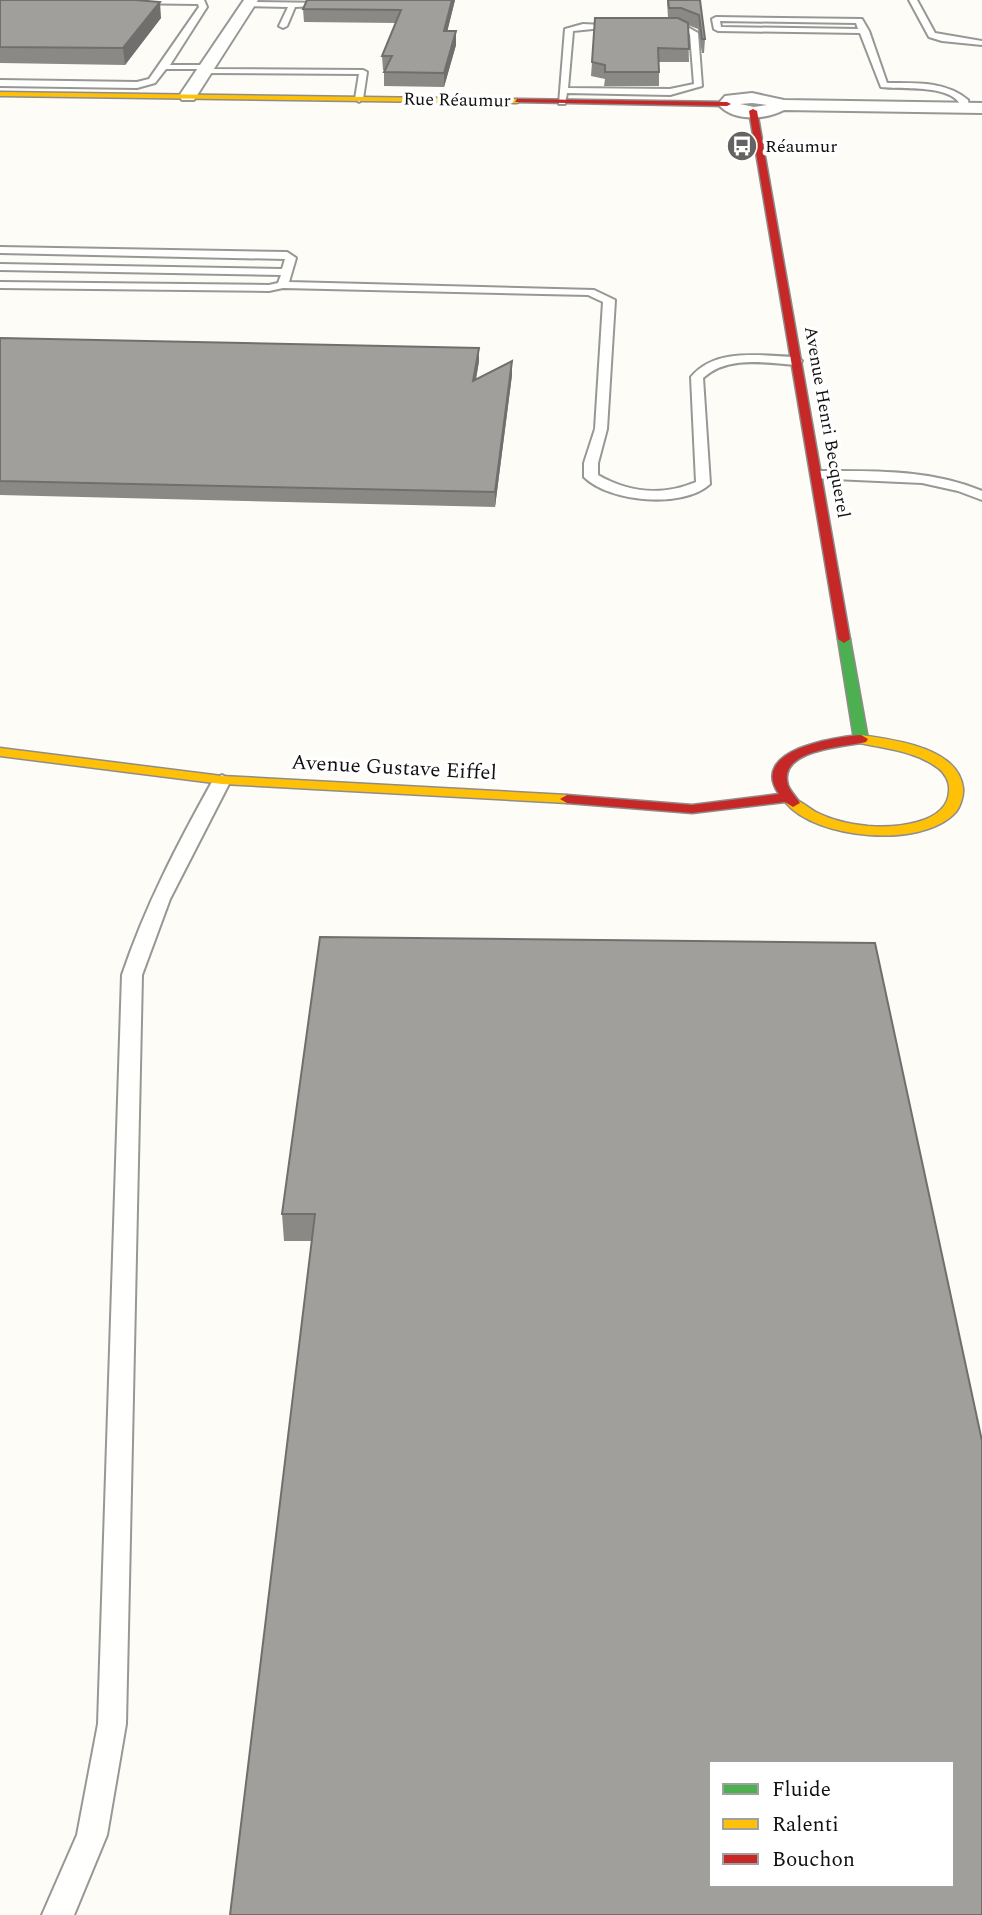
<svg xmlns="http://www.w3.org/2000/svg" width="982" height="1915" font-family="Spectral,serif">
  <style>
    .lines { fill: none; stroke-linecap: round; stroke-linejoin: round }
    .lane-casing { stroke: #979795; stroke-width: 4 }
    .street-casing { stroke: #979795; stroke-width: 4 }
    .fast-casing { stroke: #8e8d8b; stroke-width: 3 }
    .slow-casing { stroke: #8e8d8b; stroke-width: 3 }
    .jam-casing { stroke: #8e8d8b; stroke-width: 3 }
    .lane { fill: #fffffe; fill-rule: evenodd }
    .street { fill: #fffffe; fill-rule: evenodd }
    .fast { fill: #4caf50; fill-rule: evenodd }
    .slow { fill: #ffc107; fill-rule: evenodd }
    .jam { fill: #c62828; fill-rule: evenodd }
    .wall { fill: #8a8986 }
    .shaded-wall { fill: #716f6d }
    .building { fill: #a19f9c; stroke: #716f6d; stroke-width: 2; fill-rule: evenodd }
    .labels { text-anchor: middle; dominant-baseline: central; stroke-width: 7; stroke-linejoin: round; paint-order: stroke }
    .far-street-label { font-size: 18px; fill: #111; stroke: #fff }
    .far-poi-label { font-size: 18px; fill: #111; stroke: #fff; text-anchor: start }
    .street-label { font-size: 21px; fill: #111; stroke: #fff }
  </style>
  <rect width="100%" height="100%" fill="#fdfcf7"/>
  <g class="lines">
    <g class="lane-casing">
      <path id="lane" d="M 119,0 L 204,0 L 207,7 L 170,65 L 207,65 L 210,69 L 363,70 L 367,72 L 363,99 L 359,102 L 355,99 L 359,74 L 204,73 L 201,69 L 166,69 L 155,83 L 137,88 L 0,86 L 0,80 L 137,82 L 149,79 L 199,7 L 198,4 L 122,3 Z
        M 909,0 L 917,0 L 935,33 L 982,41 L 982,45 L 942,41 L 929,37 Z
        M 248,2 L 331,3 L 335,5 L 295,7 L 287,26 L 283,28 L 279,26 L 288,7 L 245,6 Z
        M 716,17 L 862,19 L 869,31 L 887,83 C 915,83 946,81 968,100 L 969,107 L 962,109 C 956,83 902,90 881,87 L 860,33 L 718,31 L 714,29 L 712,19 ZM 720,21 L 856,23 L 858,29 L 721,27 Z
        M 583,24 L 622,26 L 573,31 L 568,88 L 670,89 L 694,84 L 690,34 L 678,28 L 662,28 L 665,24 L 682,24 L 698,33 L 702,86 L 670,95 L 567,93 L 565,104 L 559,104 L 565,29 Z
        M 0,247 L 287,252 L 296,258 L 289,282 L 594,290 L 615,300 L 607,429 L 598,463 L 598,475 C 629,493 663,496 696,482 L 691,377 C 716,347 761,356 796,357 L 802,361 L 796,365 C 765,363 728,355 703,378 L 710,484 C 683,509 609,502 584,477 L 584,463 L 595,429 L 603,302 L 588,295 L 283,288 L 269,291 L 0,288 L 0,282 L 269,285 L 278,283 L 281,275 L 0,270 L 0,264 L 282,269 L 285,259 L 0,253 Z
        M 817,471 C 873,471 929,469 982,491 L 982,500 L 958,491 L 922,483 L 812,478 L 812,472 Z
        M 222,775 L 231,780 L 170,899 L 142,975 L 126,1724 L 107,1835 L 74,1915 L 42,1915 L 77,1835 L 98,1724 L 122,975 C 145,906 178,843 213,780 Z"/>
    </g>
    <g class="street-casing">
      <path id="street" d="M 244,0 L 258,0 L 194,100 L 182,100 L 179,96 Z
        M 752,93 L 784,100 L 982,103 L 982,113 L 784,110 C 765,120 733,122 718,104 L 725,96 ZM 752,103 L 767,105 L 754,107 L 740,104 Z"/>
    </g>
    <g class="fast-casing">
      <path id="fast" d="M 844,635 L 850,639 L 868,739 L 861,743 L 854,739 L 838,639 Z"/>
    </g>
    <g class="slow-casing">
      <path id="slow" d="M 0,92 L 517,99 L 521,101 L 517,103 L 0,96 Z
        M 861,735 C 894,740 958,747 963,788 C 964,795 960,808 955,813 C 921,849 816,839 786,803 L 793,799 C 802,801 808,808 816,812 C 833,821 850,824 868,826 C 892,828 948,825 949,791 C 950,782 945,773 938,768 C 914,750 884,749 856,742 L 854,739 Z
        M 0,748 L 222,776 L 567,795 L 574,799 L 567,803 L 222,784 L 0,756 Z"/>
    </g>
    <g class="jam-casing">
      <path id="jam" d="M 517,99 L 727,102 L 731,104 L 727,106 L 515,102 Z
        M 753,109 L 757,111 L 850,639 L 844,643 L 838,639 L 749,111 Z
        M 861,735 L 868,739 L 866,742 C 845,747 777,749 788,785 C 790,791 796,797 800,803 L 793,807 L 785,802 L 692,813 L 567,803 L 560,799 L 567,795 L 692,805 L 779,794 C 748,750 835,737 861,735 Z"/>
    </g>
    <use href="#lane" class="lane"/>
    <use href="#street" class="street"/>
    <use href="#fast" class="fast"/>
    <use href="#slow" class="slow"/>
    <use href="#jam" class="jam"/>
  </g>
  <path class="wall" d="M 0,0 L 161,18 L 125,65 L 0,63 Z
    M 455,0 L 447,31 L 456,45 L 444,87 L 384,86 L 384,72 L 385,70 L 383,70 L 382,56 L 396,23 L 304,22 L 303,9 Z
    M 667,0 L 700,0 L 705,39 L 704,53 L 702,53 L 698,29 L 688,25 L 689,62 L 659,62 L 659,86 L 604,86 L 605,79 L 591,76 L 592,62 L 668,18 Z
    M 0,338 L 479,361 L 476,380 L 512,361 L 512,375 L 495,507 L 0,495 Z
    M 320,937 L 982,1441 L 312,1241 L 284,1241 L 282,1214 Z"/>
  <path class="shaded-wall" d="M 452,0 L 455,0 L 444,45 L 444,31 Z
    M 160,2 L 161,18 L 125,65 L 123,48 Z
    M 456,31 L 456,45 L 444,87 L 444,73 Z
    M 479,348 L 479,361 L 473,395 L 473,381 Z
    M 512,361 L 512,375 L 495,507 L 495,492 Z"/>
  <path class="building" d="M 0,0 L 135,0 L 160,2 L 123,48 L 0,47 Z
    M 307,0 L 452,0 L 444,31 L 456,31 L 444,73 L 384,72 L 392,56 L 382,56 L 401,10 L 303,9 Z
    M 668,0 L 700,0 L 705,39 L 702,39 L 699,15 L 681,8 L 669,8 Z
    M 595,18 L 678,18 L 688,23 L 689,49 L 658,48 L 659,72 L 605,72 L 605,65 L 592,62 Z
    M 0,338 L 479,348 L 473,381 L 512,361 L 495,492 L 0,481 Z
    M 320,937 L 875,943 L 982,1441 L 982,1915 L 230,1915 L 315,1214 L 282,1214 ZM 711,1763 L 952,1763 L 952,1885 L 711,1885 Z"/>
  <defs>
    <g id="bus-disc" transform="scale(1.575)"><circle r="9.5" fill="#646362" stroke="#fff"/><path d="M-5-6H5V4H4V6H2V4H-2V6H-4V4H-5ZM-3.5-4V0h7V-4ZM-3.5 1.2v1.5H-2V1.2ZM2 1.2v1.5H3.5V1.2Z" fill="#fff"/></g>
  </defs>
  <g fill-rule="evenodd">
    <use href="#bus-disc" x="742" y="146"/>
  </g>
  <g class="labels">
    <g class="far-street-label">
      <text transform="translate(457 100) rotate(1)">Rue Réaumur</text>
      <text transform="translate(827 422) rotate(80)">Avenue Henri Becquerel</text>
    </g>
    <g class="far-poi-label">
      <text x="765" y="146">Réaumur</text>
    </g>
    <g class="street-label">
      <text transform="translate(394 768) rotate(3)">Avenue Gustave Eiffel</text>
    </g>
  </g>
  <rect x="709" y="1761" width="245" height="126" fill="#ffffff" stroke="#a0a0a0" stroke-width="2"/>
  <rect x="723" y="1784" width="35" height="10" fill="#4caf50" stroke="#a0a0a0" stroke-width="2"/>
  <text x="772" y="1796" font-size="21" fill="#111111">Fluide</text>
  <rect x="723" y="1819" width="35" height="10" fill="#ffc107" stroke="#a0a0a0" stroke-width="2"/>
  <text x="772" y="1831" font-size="21" fill="#111111">Ralenti</text>
  <rect x="723" y="1854" width="35" height="10" fill="#c62828" stroke="#a0a0a0" stroke-width="2"/>
  <text x="772" y="1866" font-size="21" fill="#111111">Bouchon</text>
</svg>
